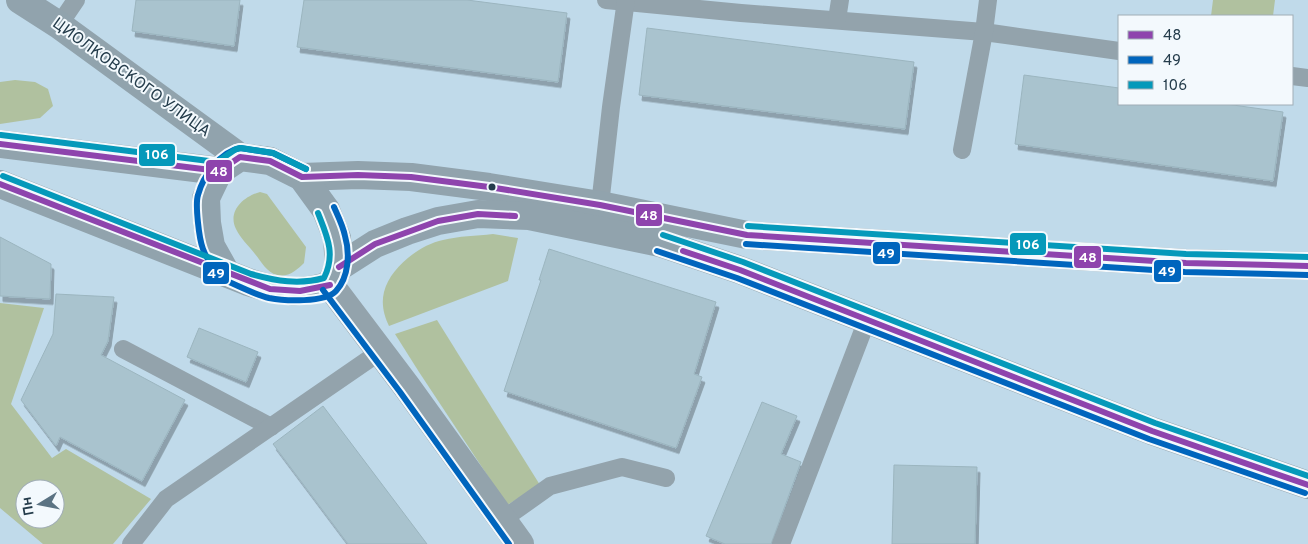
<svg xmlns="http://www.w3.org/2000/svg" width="1308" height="544" font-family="Overpass,sans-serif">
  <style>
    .green { fill: #b0c19f; fill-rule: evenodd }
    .building { fill: #a9c3ce; stroke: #9bb5bf; filter: url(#shadow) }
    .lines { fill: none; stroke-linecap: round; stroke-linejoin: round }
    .service { stroke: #93a3ac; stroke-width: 18 }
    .tertiary { stroke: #93a3ac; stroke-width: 28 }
    .secondary { stroke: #91a3ad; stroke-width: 28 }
    .bus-1-casing { stroke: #f3f9fd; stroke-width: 10 }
    .bus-2-casing { stroke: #f3f9fd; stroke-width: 10 }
    .bus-3-casing { stroke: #f3f9fd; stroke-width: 10 }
    .bus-1 { stroke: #8e44ad; stroke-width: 6 }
    .bus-2 { stroke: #0065bd; stroke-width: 6 }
    .bus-3 { stroke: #0599ba; stroke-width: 6 }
    .bus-dot { fill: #243c4b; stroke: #f3f9fd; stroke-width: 2 }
    .labels { text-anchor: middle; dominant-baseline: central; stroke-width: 4; stroke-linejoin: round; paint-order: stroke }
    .street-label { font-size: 16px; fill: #243c4b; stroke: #f3f9fd }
    .line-badge { stroke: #f3f9fd; stroke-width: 2 }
    .badge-label { font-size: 14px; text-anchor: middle; font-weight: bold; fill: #fff }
  </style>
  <defs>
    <filter id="shadow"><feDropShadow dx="3" dy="5.5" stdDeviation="0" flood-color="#0004"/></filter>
  </defs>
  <rect width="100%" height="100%" fill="#c0daea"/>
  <g class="green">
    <polygon points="1213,0 1275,0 1273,16 1211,16"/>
    <polygon points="15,80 35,82 48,89 53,106 40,118 0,124 0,82"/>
    <path d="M260,192L267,194L306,247L304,263C297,270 288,278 277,275C267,273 261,261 255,254C249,246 240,238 236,229C227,211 244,196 260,192Z"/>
    <path d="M493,234L518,238L508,281L389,326C384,316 381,304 384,292C390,268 419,245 443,240C459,236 476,236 493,234Z"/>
    <path d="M0,303L44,308L11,404L52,458L66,449L151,499L113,544H43L0,508ZM25,489H55V519H25Z"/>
    <polygon points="437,320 540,485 507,505 419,372 395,334"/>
  </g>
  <g class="building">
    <polygon points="136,0 240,0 234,46 132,31"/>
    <polygon points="304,0 467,0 567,13 558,82 297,47"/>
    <polygon points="647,28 914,62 905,129 639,95"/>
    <polygon points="1024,75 1119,88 1119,104 1226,104 1283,112 1273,181 1015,144"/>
    <polygon points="0,237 51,264 50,299 0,296"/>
    <polygon points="549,249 716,302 694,374 702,377 676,448 504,391 541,280 539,280"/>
    <polygon points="56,294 114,297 108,341 101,355 185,400 142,481 60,437 56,446 21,400 53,334"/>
    <polygon points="199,328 258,352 246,382 187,357"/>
    <polygon points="762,402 797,416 781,454 801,462 771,544 725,544 706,536"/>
    <polygon points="323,406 427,544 348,544 273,444"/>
    <polygon points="894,465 977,467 975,544 892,544"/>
  </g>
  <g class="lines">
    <g class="service">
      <polyline points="606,0 741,13 984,32 1119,51"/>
      <polyline points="837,20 840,0"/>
      <polyline points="59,25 76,0"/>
      <polyline points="1292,76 1308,78"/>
      <polyline points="962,150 984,32 988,0"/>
      <polyline points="600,205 611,107 626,0"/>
      <polyline points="123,349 271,427"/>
      <polyline points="502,520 550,486 622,467 666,478"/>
      <polyline points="131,544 166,499 381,351"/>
      <polyline points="781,544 867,320"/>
    </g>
    <polyline class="tertiary" points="330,285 407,387 520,544"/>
    <g class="secondary">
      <polyline points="20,0 59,25 240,157"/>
      <polyline points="0,144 219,171"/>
      <polyline points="302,177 358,175 411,177 489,187 600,205 747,235 1186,263 1308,266"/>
      <path d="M0,184L248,282C278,292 300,295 330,285L339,267L337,238L326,210L302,177L270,161L240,157L219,171L206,198L207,223L211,246L225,271"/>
      <polyline points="339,267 375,244 407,231 438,221 478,214 529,216 660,243 740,270 1152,431 1308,485"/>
    </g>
    <g class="bus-1-casing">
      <g id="bus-1">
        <polyline points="0,144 219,171 240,157 270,161 302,177 358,175 411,177 489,187 600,205 747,235 1186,263 1308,266"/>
        <polyline points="0,184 270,289 300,291 330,285"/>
        <polyline points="683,251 740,270 1152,431 1308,485"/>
        <polyline points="339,267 375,244 438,221 478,214 515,216"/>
      </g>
    </g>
    <g class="bus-2-casing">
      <g id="bus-2">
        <path d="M306,169L273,153L240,148C220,152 203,176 198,195C195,204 199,239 203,249C206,258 213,267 218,276L222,279C237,285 253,294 269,298C284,301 325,303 336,291C349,277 350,253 345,236C343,226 338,216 334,207"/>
        <polyline points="746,244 1185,272 1308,275"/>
        <polyline points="657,251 737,278 1149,439 1305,493"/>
        <polyline points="323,290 400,392 509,544"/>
      </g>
    </g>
    <g class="bus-3-casing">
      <g id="bus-3">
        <polyline points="1,135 217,162 236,149 241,148 273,153 306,169"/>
        <path d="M3,176L251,274C276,281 299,285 324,278C336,254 327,236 318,213"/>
        <polyline points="748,226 1186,254 1308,257"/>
        <polyline points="663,235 743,262 1155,423 1308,476"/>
      </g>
    </g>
    <use href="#bus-1" class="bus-1"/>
    <use href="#bus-2" class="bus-2"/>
    <use href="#bus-3" class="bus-3"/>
  </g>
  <circle class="bus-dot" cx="492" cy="187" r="4.5"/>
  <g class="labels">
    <g class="street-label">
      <text transform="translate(131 78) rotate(36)">ЦИОЛКОВСКОГО УЛИЦА</text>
    </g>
  </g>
  <g class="line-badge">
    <rect x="138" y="143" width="38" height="24" rx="5" fill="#0599ba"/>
    <rect x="205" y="159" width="28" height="24" rx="5" fill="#8e44ad"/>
    <rect x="635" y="203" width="28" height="24" rx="5" fill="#8e44ad"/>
    <rect x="1009" y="232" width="38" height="24" rx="5" fill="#0599ba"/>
    <rect x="872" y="241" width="29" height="24" rx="5" fill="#0065bd"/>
    <rect x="1073" y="245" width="29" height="24" rx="5" fill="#8e44ad"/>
    <rect x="1153" y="259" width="29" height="24" rx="5" fill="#0065bd"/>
    <rect x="202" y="261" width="28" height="24" rx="5" fill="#0065bd"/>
  </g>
  <g class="badge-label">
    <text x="157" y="159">106</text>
    <text x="219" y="176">48</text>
    <text x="649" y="220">48</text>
    <text x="1028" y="249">106</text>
    <text x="886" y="258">49</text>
    <text x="1088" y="262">48</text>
    <text x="1167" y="276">49</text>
    <text x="216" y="278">49</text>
  </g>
  <rect x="1118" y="15" width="175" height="90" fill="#f3f9fd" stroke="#a0adb6"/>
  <rect x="1128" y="31" width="25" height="8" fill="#8e44ad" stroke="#a0adb6"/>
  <text x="1163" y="40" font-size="15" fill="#243c4b">48</text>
  <rect x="1128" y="56" width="25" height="8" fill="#0065bd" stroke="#a0adb6"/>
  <text x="1163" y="65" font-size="15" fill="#243c4b">49</text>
  <rect x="1128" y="81" width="25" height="8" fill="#0599ba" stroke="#a0adb6"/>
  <text x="1163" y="90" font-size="15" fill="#243c4b">106</text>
  <g transform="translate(40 504) rotate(260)"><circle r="24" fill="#f3f9fd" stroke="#a0adb6"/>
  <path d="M0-4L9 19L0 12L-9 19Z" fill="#5b7383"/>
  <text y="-8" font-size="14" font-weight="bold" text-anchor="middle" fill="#243c4b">Пн</text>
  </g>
</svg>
